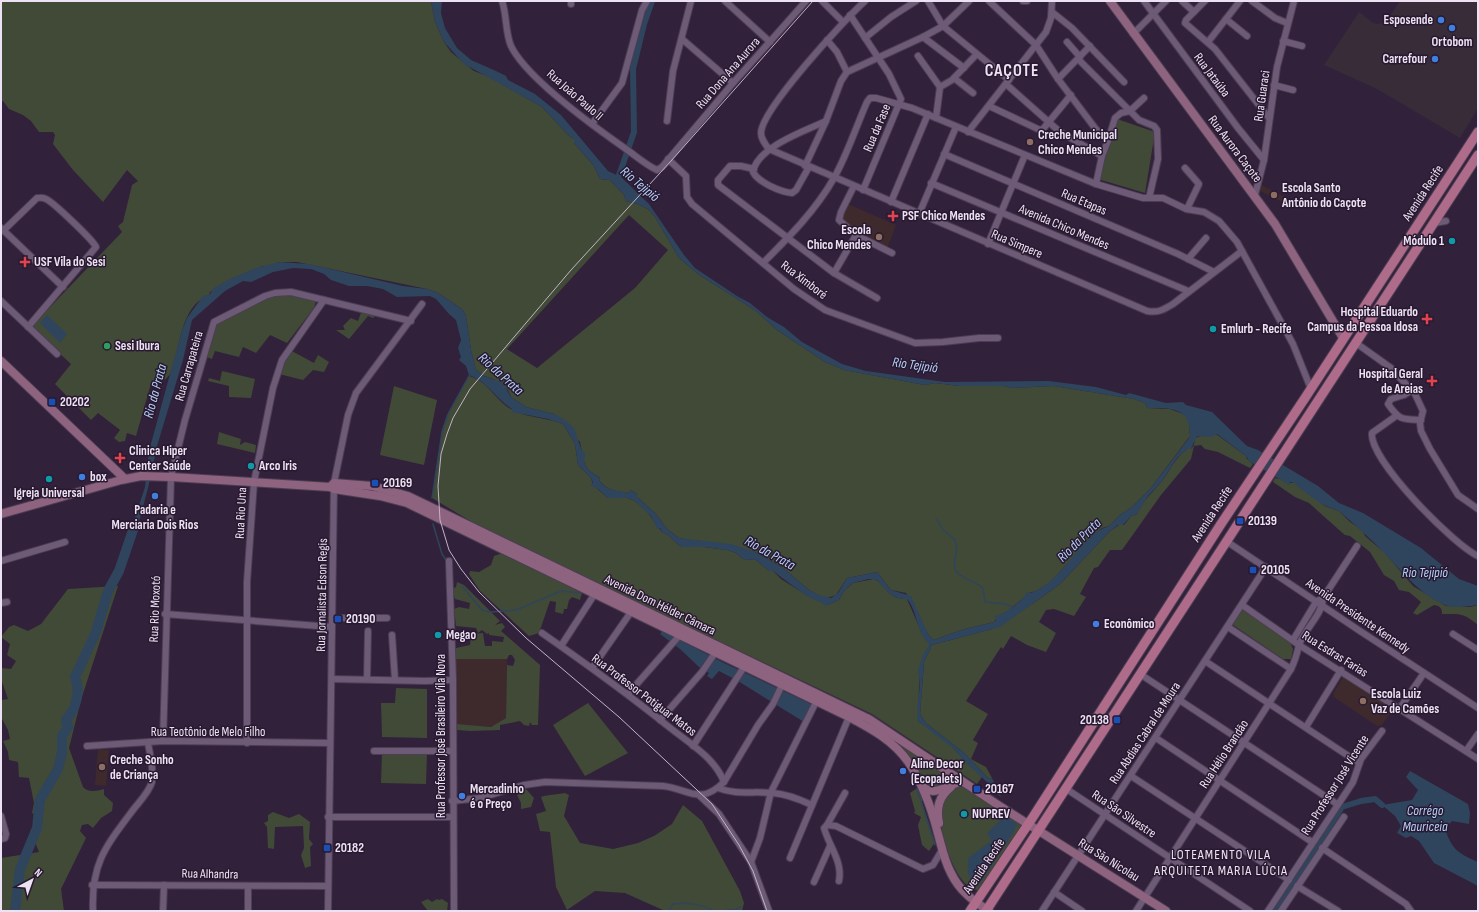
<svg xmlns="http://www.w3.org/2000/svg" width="1479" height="912" font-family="'Sofia Sans Condensed',sans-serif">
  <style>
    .commercial { fill: #382c39 }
    .education { fill: #3e2a2c }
    .green { fill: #404a37; fill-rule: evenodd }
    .water { fill: #2f445d }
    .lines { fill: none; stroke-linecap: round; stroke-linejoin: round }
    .stream { stroke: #2f445d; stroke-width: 1.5 }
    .canal { stroke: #2f445d; stroke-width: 6 }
    .river { stroke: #2f445d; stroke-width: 10 }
    .street-casing { stroke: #4d3e53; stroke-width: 8 }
    .secondary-casing { stroke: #4d3e53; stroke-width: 10 }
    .primary-casing { stroke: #4d3e53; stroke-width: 11 }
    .street { stroke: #6d5a76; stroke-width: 6 }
    .secondary { stroke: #8e6380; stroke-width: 8 }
    .primary { stroke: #af6c8a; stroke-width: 9 }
    .tram { stroke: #c0b4c7; stroke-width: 1 }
    .shop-dot { fill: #3f7fe0; stroke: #281830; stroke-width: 1.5 }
    .education-dot { fill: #8d6e63; stroke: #281830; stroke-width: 1.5 }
    .health-dot { fill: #e0444e; stroke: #281830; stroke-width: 1.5 }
    .culture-dot { fill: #0f9aa8; stroke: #281830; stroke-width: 1.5 }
    .leisure-dot { fill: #2e9e5b; stroke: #281830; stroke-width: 1.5 }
    .transit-dot { fill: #1a4fb4; stroke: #281830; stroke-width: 1.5 }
    .labels { text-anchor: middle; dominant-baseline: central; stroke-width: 3; stroke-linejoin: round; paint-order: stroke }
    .poi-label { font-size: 13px; font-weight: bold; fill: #ede2f3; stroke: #281830; text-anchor: start }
    .street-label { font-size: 13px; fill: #ede2f3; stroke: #281830 }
    .water-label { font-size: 14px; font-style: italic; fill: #b2d1f8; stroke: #281830 }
    .neighbourhood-label { font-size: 14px; letter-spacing: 1px; fill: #ede2f3; stroke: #281830 }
    .district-label { font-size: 17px; font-weight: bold; letter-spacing: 1px; fill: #ede2f3; stroke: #281830 }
  </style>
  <rect width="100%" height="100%" fill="#32213a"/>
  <polygon class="commercial" points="1400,1 1478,1 1478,108 1460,138 1377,89 1324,65 1359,12 1372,22 1377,24 1382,23 1387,20"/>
  <g class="education">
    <polygon points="1261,185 1287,198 1284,203 1258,190"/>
    <polygon points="848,204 896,225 887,249 840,219"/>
    <polygon points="456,659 507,659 506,718 491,727 457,724"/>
    <polygon points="1344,676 1394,708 1382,725 1377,726 1334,697 1333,694"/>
    <polygon points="98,749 109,750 106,786 95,785"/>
  </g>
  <g class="green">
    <path d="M1,1H431L435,22L444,42L451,52L474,71L490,77L542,107L569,136L574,139V143L594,166L600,179L610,180L624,195L626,201L637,204L648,209L655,217L679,258L698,274L756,311L777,330L825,362L844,370L925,385L935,383L959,386H1004L1012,388L1054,386L1134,399L1145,403L1147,408L1170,409L1186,415L1189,421L1190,436L1151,488L1131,508L1121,514L1109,526L1102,528L1090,538L1050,583L1036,591L1029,593L1008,611L998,616L994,622L961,630L934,640L928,634L906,593L891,590L877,572L847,578L836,595L827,598L818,595L809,590L783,568L755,552L679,538L667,529L656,514L637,497V494L631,490L629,493C617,491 607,491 599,480L600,478L588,470L584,462L580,442L554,414L526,407L511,397L508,390L493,379L484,376L476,370L471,350L466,316L462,309L438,293L427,289L297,262H280L268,266H263L241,275L210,292L209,295C179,307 181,348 170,374C168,378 162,381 159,385L152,380L136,436L127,433L125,441L119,442L114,438L120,430L98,413L91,420L55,384L71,364L31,327L122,232L118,226L123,222L132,185L138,181L127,170L103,202L73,170L53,144L55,135L53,132H39L31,121L23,115L9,109L3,101L1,102ZM629,215L668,250L635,288L537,368L507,349Z"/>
    <polygon points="1117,119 1155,132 1145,193 1098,179"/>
    <polygon points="299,294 316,301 314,308 287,343 270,335 256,353 243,347 239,357 215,351 212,359 206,357 218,321 270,296"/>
    <polygon points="362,310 377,314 373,318 368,316 349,339 336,330 345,330 343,326 351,318 358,321"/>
    <polygon points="290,350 314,363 318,355 329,362 324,372 313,370 303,380 279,374"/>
    <polygon points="222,371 255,379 251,398 229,397 229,386 208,381 209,378 220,381"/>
    <path d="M469,376C484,379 494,396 505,405C520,418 545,417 563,424L575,444L578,465L591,478L593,485L608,498H627L635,501L646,510L662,532L668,535L681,547H704L727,550L736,553L743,559L756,560L769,571H773L781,579L808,596L827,605L839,600L844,591L853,583L874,579C889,586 884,598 907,599L921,631L930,644C916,668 920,694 918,721L947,742L982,777L977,784L872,714L611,590L472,522L432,498L442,432L448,414Z"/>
    <polygon points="394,386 437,400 424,465 380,455"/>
    <polygon points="219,432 241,439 240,445 245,442 256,445 255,453 217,444"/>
    <path d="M1216,434L1246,456L1247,459L1253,464L1250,468L1218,452L1205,449L1201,445L1194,446L1191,459L1161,495L1122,550H1110L1098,567L1094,568L1080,594L1086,597L1074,616L1054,609L1046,610L1039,622L1056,633L1046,652L1027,645L1011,636L1003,649L1001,647L966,701L988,714L973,740L978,743L971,759L986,767L992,778L989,779L964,753L926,723L920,714L924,662L932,645L992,629L1035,602L1060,584L1110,531L1119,525H1124L1131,516L1137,514C1143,500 1153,492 1162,481C1170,470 1175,458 1187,449H1191L1194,445L1195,438C1201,434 1209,438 1216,434Z"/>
    <path d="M1275,478L1283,480L1287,483H1295L1325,506L1339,511L1349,521L1363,531L1365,536L1385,553L1413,586L1436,600L1446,606L1470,607L1478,605V625C1463,612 1459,614 1442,614C1442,608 1440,606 1434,605L1417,615L1413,613L1421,602L1409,592L1399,590L1394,581L1384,575L1370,552L1350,536L1345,535L1338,529L1309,503L1295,497L1273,482Z"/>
    <polygon points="503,553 582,593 580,600 572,597 569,600 567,609 564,609 563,614 555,612 556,602 550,601 539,633 529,636 480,591 469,574 470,571 479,572 491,565 494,556"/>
    <polygon points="457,582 464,585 500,621 495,625 502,623 505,627 501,631 540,665 538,725 532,725 530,722 529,726 524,725 520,721 500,725 500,730 470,731 457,730 457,724 491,727 506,718 507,665 513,666 515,660 512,655 509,655 507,659 456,659 456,648 470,645 471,634 483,633 485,646 492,646 492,641 503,642 504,637 489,635 489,633 487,634 482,630 478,633 476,628 456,626 454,609 459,607 469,609 470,603 455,599 452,589 456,587"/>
    <path d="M118,586L81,700L69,748L83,787C89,793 96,791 104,789V795L113,803L112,811L101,818L93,828L88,824L82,825L80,831L86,838L61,889L64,911H1V858L39,852L35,842L40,833L41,817L32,813L34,803L29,778L19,777L18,762L9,760L8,752L3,741L10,739L8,730L1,717V700L8,699L1,679V668L11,669L16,661L7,655L10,644L1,637L9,627L14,625L28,631L41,624L68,589Z"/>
    <polygon points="1241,609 1289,640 1293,649 1291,659 1283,659 1233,625 1232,622"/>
    <polygon points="396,688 427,689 427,738 382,737 381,703 395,703"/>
    <polygon points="588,703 628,753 585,776 553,725"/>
    <polygon points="890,734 958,780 940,787 927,788 912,759"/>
    <polygon points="382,751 427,752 426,784 381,783"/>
    <path d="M959,786L965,787L1022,823L1021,827L979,890C955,891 937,825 940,807C941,802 944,797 946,792Z"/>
    <polygon points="919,787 923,796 922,802 935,842 929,851 922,845 918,825 921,817 914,813 915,811 910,793"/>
    <polygon points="522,788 527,790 534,798 531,807 521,809 521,803 517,795 519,794 517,790"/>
    <path d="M565,793L569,795L564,816L580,843L613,849L638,843L654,836L672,824L683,805L702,821L740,891L744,903L742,911H665L625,893L595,891L567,910L556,887L550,832L540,831L536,814L546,811L541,797C549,794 556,795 565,793Z"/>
    <polygon points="273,812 289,818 299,814 310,822 309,839 313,844 310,847 311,866 305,868 301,855 304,848 303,826 275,827 274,849 268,848 267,827 264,823 268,821 268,815"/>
    <polygon points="428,899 432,902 437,899 439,900 442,899 448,903 447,911 428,911 421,902"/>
  </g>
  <g class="water">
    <path d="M431,1H442L441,13L445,28L457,48L471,60L496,71L506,76L508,80L535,94L561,115L608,171L621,177L649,204L684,255L695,268L737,296L750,303L767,317L784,327L802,342L842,364L866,371L945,382L1049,381L1096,387L1126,395L1129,393L1166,403L1183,402L1186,405L1212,412L1247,446L1258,450L1318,486L1339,503L1363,513L1421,548L1459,579L1478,586V605C1470,606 1454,609 1445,605C1419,594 1403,572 1384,553C1370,538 1355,525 1340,512C1336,509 1330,508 1326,506C1321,504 1296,486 1294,483L1290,482L1289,485L1249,461L1246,456L1217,434L1211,437L1197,436L1191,449H1187L1177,458L1162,481L1148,496L1137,514L1131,516L1123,525H1118L1110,531L1060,584L1000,627L932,645L924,662L920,714L926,723L964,753L989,779L992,778L1001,797L991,790L988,783L965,762L954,749L918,721C915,704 923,687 918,671L923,655L930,644C916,634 918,611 907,599C891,599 887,591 877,580L869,579L853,583L844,591L839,600L827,605V607C822,601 813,600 807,596C795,588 784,579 773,571H769L756,560L743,559L736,553L727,550L704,547H681L668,535L662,532L660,528L657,529L651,516L635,501L627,498H608L598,489L590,485L593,483L591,478L578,465L575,444L563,424L548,419L512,412V409C496,399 487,381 469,375L466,366L459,360L461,357L458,348L461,340L456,320L449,314L436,299L430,296L397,297L383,289L367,286H349L331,280L324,274L311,269L293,268L273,272L251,282L243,281L225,291L192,320L183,360L157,446L148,488L133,544L127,542L145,487L149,451L182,330L187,318L203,296L209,295L214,288L228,280L256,268L280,262L309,264L403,286L427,289L438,293L462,309L466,316L471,350L476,370L484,376L503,383L511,397L526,407L554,414L565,420L574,428L582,451L585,453L584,462L588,470L600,478L599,480C607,492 618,490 629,493L631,490L637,494V497L656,514L667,529L679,538L731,544L755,552L783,568L809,590L819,595L831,598L838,593L847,578L877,572L891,590L911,596L928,634L934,640L961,630L994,622L996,620L995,616C1004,615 1024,600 1027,592L1031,593C1067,579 1077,536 1109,526L1121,514L1131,508L1151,488L1189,438C1191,433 1189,430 1189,426C1186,406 1163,408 1147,408L1145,403L1134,399L1054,386L1012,388L1004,386H959L935,383L925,385L844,370L825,362L777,330L756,311L698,274L679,258L655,217L648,209L637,204L626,201L624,195L610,180L600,179L594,166L574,143V139L569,136L542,107L464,64L444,42L435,22Z"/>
    <polygon points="47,315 67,334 60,343 40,323"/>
    <polygon points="662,631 724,663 811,704 804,722 738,681 719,671 712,679 707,676 709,673 699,667 680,649 660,634"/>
    <path d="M1410,771L1468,804L1470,813L1469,824L1452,821L1445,828C1451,849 1459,854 1478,862V886L1434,863L1419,841L1411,836L1406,838L1397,833L1401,826L1395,816L1382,805L1412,800L1418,790L1406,777Z"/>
    <path d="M1005,816L1017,824L1013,833L978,886C966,879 968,870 968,858L990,842L991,839L987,833Z"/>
  </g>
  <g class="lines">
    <g class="stream">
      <polyline points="432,498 442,432 448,414 470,374"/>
      <path d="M936,519C939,522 941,527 943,530C947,534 954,537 956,543C959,552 951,563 956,571C960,578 976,582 983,588L985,602L1005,604L1012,607"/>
      <polyline points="433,524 442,554 446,560"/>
      <polyline points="462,586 482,610 491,612 516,610 561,591 580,593"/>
      <polyline points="917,789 935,845"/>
      <path d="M669,911L673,904C689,902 700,904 714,911"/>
      <polyline points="724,911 731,909 732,911 741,907"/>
    </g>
    <g class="canal">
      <polyline points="617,181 634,132 633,69 644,24 652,1"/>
      <polyline points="1276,911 1342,807 1361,801 1375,799 1382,805"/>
    </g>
    <path class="river" d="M15,911L20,869L37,828L40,800L58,769L62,753V736L68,727L66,720C76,709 81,691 75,677L96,632L108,591L119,571L133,530"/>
    <g class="street-casing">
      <g id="street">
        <path d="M502,1C507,15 505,32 511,46C527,79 596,128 626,149C636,156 646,165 657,170L662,167L733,83L806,1"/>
        <polyline points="571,1 571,4"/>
        <polyline points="725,1 770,42"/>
        <polyline points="822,1 843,22"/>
        <path d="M865,1C845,19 761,110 761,133C761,139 765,144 769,149L1147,311C1158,313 1163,310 1173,304L1242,251"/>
        <polyline points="928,1 943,26 1009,80"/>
        <polyline points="989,1 1036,45 1058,79 1095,128 1108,141 1102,156 1060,132 1006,84"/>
        <polyline points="1023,1 1027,1"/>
        <polyline points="1144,1 1238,128 1264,160"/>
        <polyline points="1182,1 1194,12"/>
        <polyline points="1205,1 1186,20 1185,23 1215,49 1269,118"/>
        <polyline points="1252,1 1275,18 1287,23"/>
        <polyline points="1052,12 1072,28 1124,82"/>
        <polyline points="850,15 889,74 901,99 863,190"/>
        <polyline points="1226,19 1247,36"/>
        <polyline points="1133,34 1166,1"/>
        <polyline points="923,37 964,68"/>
        <polyline points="865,38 891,17 916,1"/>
        <polyline points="682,39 733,83"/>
        <polyline points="827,40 837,52 847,72"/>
        <polyline points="1283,41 1302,46"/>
        <polyline points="1067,42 1080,57"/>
        <polyline points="1208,42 1240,1"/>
        <polyline points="918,56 940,87"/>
        <polyline points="1078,59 1139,120 1154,126 1157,130 1158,159 1149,198"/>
        <polyline points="954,78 973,93"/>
        <polyline points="1058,79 1090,46"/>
        <polyline points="1274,85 1293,90"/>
        <polyline points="989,106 1040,130 1043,129 1071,95"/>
        <polyline points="936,118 940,87 952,80 976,55"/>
        <polyline points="667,121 673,71 691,1"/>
        <polyline points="592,124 622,83 642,10 647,1"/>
        <polyline points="968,132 1046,32 1051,18 1052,1"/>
        <polyline points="1108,141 1115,118 1121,113 1130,111 1144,98"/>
        <polyline points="944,154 1178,254 1214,272"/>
        <polyline points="668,159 686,176 687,197 692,204 794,289 825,310 915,343 943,342 979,338 998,338"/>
        <polyline points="805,166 826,121 841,81 847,72 923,37 943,26 969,1"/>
        <path d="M809,167L796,190L792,193C781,192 759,183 753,172C757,147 805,131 826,121"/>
        <polyline points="1185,168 1199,184 1187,209"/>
        <polyline points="754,169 741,166 730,166 718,180 718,185 834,273 877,298"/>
        <polyline points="931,183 1188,291"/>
        <polyline points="1096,184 1102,156"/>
        <polyline points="854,186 841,212 839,220 856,235 892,253"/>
        <polyline points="1255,195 1264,160 1277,67 1294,1"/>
        <polyline points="891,202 928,114"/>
        <polyline points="919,214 956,127"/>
        <polyline points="1434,223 1446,221"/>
        <polyline points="1,228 63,287"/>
        <path d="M4,230L37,198C40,198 43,197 46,199C53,202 93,240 96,247L28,327"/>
        <polyline points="988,244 1025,155"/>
        <polyline points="1188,259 1206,238"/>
        <path d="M763,263C789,237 816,210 834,178C847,155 856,127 867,102L870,98H876L912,108L1096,184L1143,198H1163L1186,209L1204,212L1219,221L1237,242L1293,344L1311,389"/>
        <polyline points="834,273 856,235"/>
        <polyline points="1,301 57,354"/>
        <polyline points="1356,343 1391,368 1415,394 1423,411 1420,423 1421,431 1430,449 1458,495 1478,509"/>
        <path d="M1412,390L1404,395L1391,399L1388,404C1400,421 1402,419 1421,420"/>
        <path d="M1396,416L1372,433C1369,460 1454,545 1478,556"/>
        <polyline points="1226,541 1360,631 1478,708"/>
        <polyline points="1,561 65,542"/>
        <polyline points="449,561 453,680 454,911"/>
        <polyline points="1,603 7,602"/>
        <polyline points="1242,605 1299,645 1478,759"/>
        <polyline points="165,614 332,627"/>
        <polyline points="332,618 387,618"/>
        <polyline points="1228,627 1291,669"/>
        <path d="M542,633C585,663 628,694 669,727C689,743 715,758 724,782"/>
        <polyline points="1453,634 1478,650"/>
        <polyline points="392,635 395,680"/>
        <polyline points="1293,640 1316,602 1319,600"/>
        <polyline points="561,646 594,595"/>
        <polyline points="1205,661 1359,763"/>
        <polyline points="592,668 631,612"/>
        <polyline points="1140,674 1337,804"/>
        <polyline points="332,679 425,681 453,680"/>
        <polyline points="367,679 368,631"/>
        <polyline points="628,694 679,636"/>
        <polyline points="1400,708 1424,673"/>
        <polyline points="660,720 702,672 715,653"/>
        <polyline points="1306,727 1341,670"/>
        <polyline points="1156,738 1312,842"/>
        <polyline points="163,741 171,477 185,420 214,322 265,296 275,293 291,292 411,321"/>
        <polyline points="247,743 247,582 254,482 273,388 282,360 324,300"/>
        <polyline points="87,746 163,741 330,743"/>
        <polyline points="693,746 744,667"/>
        <polyline points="374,751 452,751"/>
        <polyline points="1466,751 1478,734"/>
        <polyline points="1131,776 1289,880"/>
        <path d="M718,788C736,795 754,791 773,793C787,794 799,799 812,805"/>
        <polyline points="1065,788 1250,911"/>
        <polyline points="700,796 719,814 751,862 769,911"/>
        <path d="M452,801L480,798L524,785L545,782L663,786C689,789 700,806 724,782L758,725L773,704L782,685"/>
        <polyline points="1,816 6,834 5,838 1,839"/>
        <polyline points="328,817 452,817"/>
        <polyline points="827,825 845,793"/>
        <polyline points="1322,848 1406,904 1411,911"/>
        <polyline points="790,858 849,717"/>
        <polyline points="751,862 760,838 771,792 816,702"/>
        <path d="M839,881C843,862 829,846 824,828L827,825L836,826L923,869L933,865L942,850"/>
        <polyline points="814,882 830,846"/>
        <polyline points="92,885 328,886"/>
        <polyline points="1297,886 1338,911"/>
        <polyline points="1054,892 1082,911"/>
        <path d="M93,911C91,863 106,846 133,810C140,801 149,792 152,782C154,769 150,755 148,743"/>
        <polyline points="163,911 164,885"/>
        <polyline points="248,911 248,886"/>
        <polyline points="328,911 334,483 348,415 356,393 422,304"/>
        <polyline points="1042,911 1266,567"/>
        <path d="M1136,911L1291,669C1295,661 1297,654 1299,645C1305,628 1322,616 1323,598L1357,546"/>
        <polyline points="1268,911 1353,782 1361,759 1382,731"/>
        <polyline points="1281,911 1344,817"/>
      </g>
    </g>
    <g class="secondary-casing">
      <g id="secondary">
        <polyline points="1110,1 1275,224 1343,338"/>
        <polyline points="1,361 125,479"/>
        <polyline points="330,487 334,483 372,486 408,496 869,719 1001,807 1166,911"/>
        <path d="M1,514L121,480L141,476L171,477L330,487L334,489L380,496L407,503L849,717C872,729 894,741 909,763C922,783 931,807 937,830C941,844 944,860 951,873C959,890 973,901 989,911"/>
        <path d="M922,785C933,800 949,782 963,782"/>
        <path d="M939,823C936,809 939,796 951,787"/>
      </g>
    </g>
    <g class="primary-casing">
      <g id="primary">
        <polyline points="970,911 1033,817 1221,524 1305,398 1478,132"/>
        <polyline points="986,911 1478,155"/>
      </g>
    </g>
    <use href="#street" class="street"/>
    <use href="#secondary" class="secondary"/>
    <use href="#primary" class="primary"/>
    <polyline class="tram" points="767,911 753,871 739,845 712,804 619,717 526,638 479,592 461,569 449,550 440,520 438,486 441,454 447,434 453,418 470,389 571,270 671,161 813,1"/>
  </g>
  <g class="shop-dot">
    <circle cx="1441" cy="20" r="4"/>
    <circle cx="1452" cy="28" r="4"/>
    <circle cx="1435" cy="59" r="4"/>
    <circle cx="82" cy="477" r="4"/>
    <circle cx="155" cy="496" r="4"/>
    <circle cx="1096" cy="624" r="4"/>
    <circle cx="903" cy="771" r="4"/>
    <circle cx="462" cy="796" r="4"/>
  </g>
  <g class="education-dot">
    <circle cx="1030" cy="142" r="4"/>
    <circle cx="1274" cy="195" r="4"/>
    <circle cx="879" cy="237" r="4"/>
    <circle cx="1363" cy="701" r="4"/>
    <circle cx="102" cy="767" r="4"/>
  </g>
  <g class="health-dot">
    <path d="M891 210h4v4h4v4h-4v4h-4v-4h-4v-4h4z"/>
    <path d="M23 256h4v4h4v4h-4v4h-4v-4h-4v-4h4z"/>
    <path d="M1425 313h4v4h4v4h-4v4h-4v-4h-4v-4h4z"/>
    <path d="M1430 375h4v4h4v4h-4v4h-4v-4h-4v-4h4z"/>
    <path d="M118 452h4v4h4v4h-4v4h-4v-4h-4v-4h4z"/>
  </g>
  <g class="culture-dot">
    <circle cx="1452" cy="241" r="4"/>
    <circle cx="1213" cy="329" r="4"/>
    <circle cx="251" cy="466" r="4"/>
    <circle cx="49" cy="479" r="4"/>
    <circle cx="438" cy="635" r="4"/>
    <circle cx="964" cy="814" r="4"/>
  </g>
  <circle class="leisure-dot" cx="107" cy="346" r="4"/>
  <g class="transit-dot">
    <rect x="48" y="398" width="8" height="8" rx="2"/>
    <rect x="371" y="479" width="8" height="8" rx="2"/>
    <rect x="1236" y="517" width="8" height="8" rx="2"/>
    <rect x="1249" y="566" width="8" height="8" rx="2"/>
    <rect x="334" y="615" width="8" height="8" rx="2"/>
    <rect x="1113" y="716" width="8" height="8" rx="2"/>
    <rect x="973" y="785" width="8" height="8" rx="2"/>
    <rect x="323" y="844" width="8" height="8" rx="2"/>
  </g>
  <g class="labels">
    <g class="poi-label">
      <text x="1433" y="20" text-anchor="end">Esposende</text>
      <text x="1452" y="42" text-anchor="middle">Ortobom</text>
      <text x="1427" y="59" text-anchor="end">Carrefour</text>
      <text x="1038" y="135">Creche Municipal<tspan x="1038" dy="15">Chico Mendes</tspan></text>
      <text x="1282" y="188">Escola Santo<tspan x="1282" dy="15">Antônio do Caçote</tspan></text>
      <text x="902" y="216">PSF Chico Mendes</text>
      <text x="871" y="230" text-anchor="end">Escola<tspan x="871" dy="15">Chico Mendes</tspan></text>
      <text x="1444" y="241" text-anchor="end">Módulo 1</text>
      <text x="34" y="262">USF Vila do Sesi</text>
      <text x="1418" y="312" text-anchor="end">Hospital Eduardo<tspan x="1418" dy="15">Campus da Pessoa Idosa</tspan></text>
      <text x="1221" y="329">Emlurb - Recife</text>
      <text x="115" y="346">Sesi Ibura</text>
      <text x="1423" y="374" text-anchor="end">Hospital Geral<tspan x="1423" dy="15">de Areias</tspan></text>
      <text x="60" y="402">20202</text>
      <text x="129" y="451">Clinica Hiper<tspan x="129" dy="15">Center Saúde</tspan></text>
      <text x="259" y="466">Arco Iris</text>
      <text x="90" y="477">box</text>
      <text x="383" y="483">20169</text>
      <text x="49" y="493" text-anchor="middle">Igreja Universal</text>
      <text x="155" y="510" text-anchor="middle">Padaria e<tspan x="155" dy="15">Merciaria Dois Rios</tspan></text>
      <text x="1248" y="521">20139</text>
      <text x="1261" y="570">20105</text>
      <text x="346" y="619">20190</text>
      <text x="1104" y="624">Econômico</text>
      <text x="446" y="635">Megao</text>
      <text x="1371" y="694">Escola Luiz<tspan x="1371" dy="15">Vaz de Camões</tspan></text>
      <text x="1109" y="720" text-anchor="end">20138</text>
      <text x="110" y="760">Creche Sonho<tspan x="110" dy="15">de Criança</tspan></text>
      <text x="911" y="764">Aline Decor<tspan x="911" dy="15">(Ecopalets)</tspan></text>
      <text x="470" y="789">Mercadinho<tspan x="470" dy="15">é o Preço</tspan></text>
      <text x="985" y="789">20167</text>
      <text x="972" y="814">NUPREV</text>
      <text x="335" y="848">20182</text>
    </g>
    <g class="street-label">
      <text transform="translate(728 73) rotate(-49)">Rua Dona Ana Aurora</text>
      <text transform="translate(1212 75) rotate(53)">Rua Jataúba</text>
      <text transform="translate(575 95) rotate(41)">Rua João Paulo II</text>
      <text transform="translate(1262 96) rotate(-82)">Rua Guaraci</text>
      <text transform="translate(877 128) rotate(-67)">Rua da Fase</text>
      <text transform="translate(1235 149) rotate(53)">Rua Aurora Caçote</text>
      <text transform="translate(1423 193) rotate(-57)">Avenida Recife</text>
      <text transform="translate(1084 202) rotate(23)">Rua Etapas</text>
      <text transform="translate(1064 227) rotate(23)">Avenida Chico Mendes</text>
      <text transform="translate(1017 244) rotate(23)">Rua Simpere</text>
      <text transform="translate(804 280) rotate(37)">Rua Ximboré</text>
      <text transform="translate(189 366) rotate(-74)">Rua Carrapateira</text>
      <text transform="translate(241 513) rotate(-87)">Rua Rio Una</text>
      <text transform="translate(1212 514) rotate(-57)">Avenida Recife</text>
      <text transform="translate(322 595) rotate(-89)">Rua Jornalista Edson Regis</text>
      <text transform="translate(660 605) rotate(26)">Avenida Dom Hélder Câmara</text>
      <text transform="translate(155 609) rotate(-88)">Rua Rio Moxotó</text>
      <text transform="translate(1358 616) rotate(34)">Avenida Presidente Kennedy</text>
      <text transform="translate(1335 654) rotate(32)">Rua Esdras Farias</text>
      <text transform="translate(644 695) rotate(37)">Rua Professor Potiguar Matos</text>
      <text x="208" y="732">Rua Teotônio de Melo Filho</text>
      <text transform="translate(1145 733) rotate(-57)">Rua Abdias Cabral de Moura</text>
      <text transform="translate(441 736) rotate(-90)">Rua Professor José Brasileiro Vila Nova</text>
      <text transform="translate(1224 754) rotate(-57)">Rua Hélio Brandão</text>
      <text transform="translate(1335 785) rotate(-58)">Rua Professor José Vicente</text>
      <text transform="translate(1124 814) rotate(34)">Rua São Silvestre</text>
      <text transform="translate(1109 860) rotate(32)">Rua São Nicolau</text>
      <text transform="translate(984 866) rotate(-56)">Avenida Recife</text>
      <text transform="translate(210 874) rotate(1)">Rua Alhandra</text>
    </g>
    <g class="water-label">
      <text transform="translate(640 184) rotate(40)">Rio Tejipió</text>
      <text transform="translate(915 365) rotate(8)">Rio Tejipió</text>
      <text transform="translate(501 374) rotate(42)">Rio da Prata</text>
      <text transform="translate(155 391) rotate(-75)">Rio da Prata</text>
      <text transform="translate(1079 540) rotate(-45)">Rio da Prata</text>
      <text transform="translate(770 553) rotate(29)">Rio da Prata</text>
      <text x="1425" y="572">Rio Tejipió</text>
      <text x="1425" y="810">Corrégo<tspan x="1425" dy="16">Mauriceia</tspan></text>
    </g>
    <g class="neighbourhood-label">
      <text x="1221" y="854">LOTEAMENTO VILA<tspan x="1221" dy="16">ARQUITETA MARIA LÚCIA</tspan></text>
    </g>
    <g class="district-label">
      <text x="1012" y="71">CAÇOTE</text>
    </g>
  </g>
  <rect width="1479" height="912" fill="none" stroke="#ede2f3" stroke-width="4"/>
  <g transform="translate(32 880) rotate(41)" stroke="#281830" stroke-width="3" paint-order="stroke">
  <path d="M0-3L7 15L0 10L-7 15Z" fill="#ede2f3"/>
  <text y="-6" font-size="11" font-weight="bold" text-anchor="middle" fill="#ede2f3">N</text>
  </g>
</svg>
